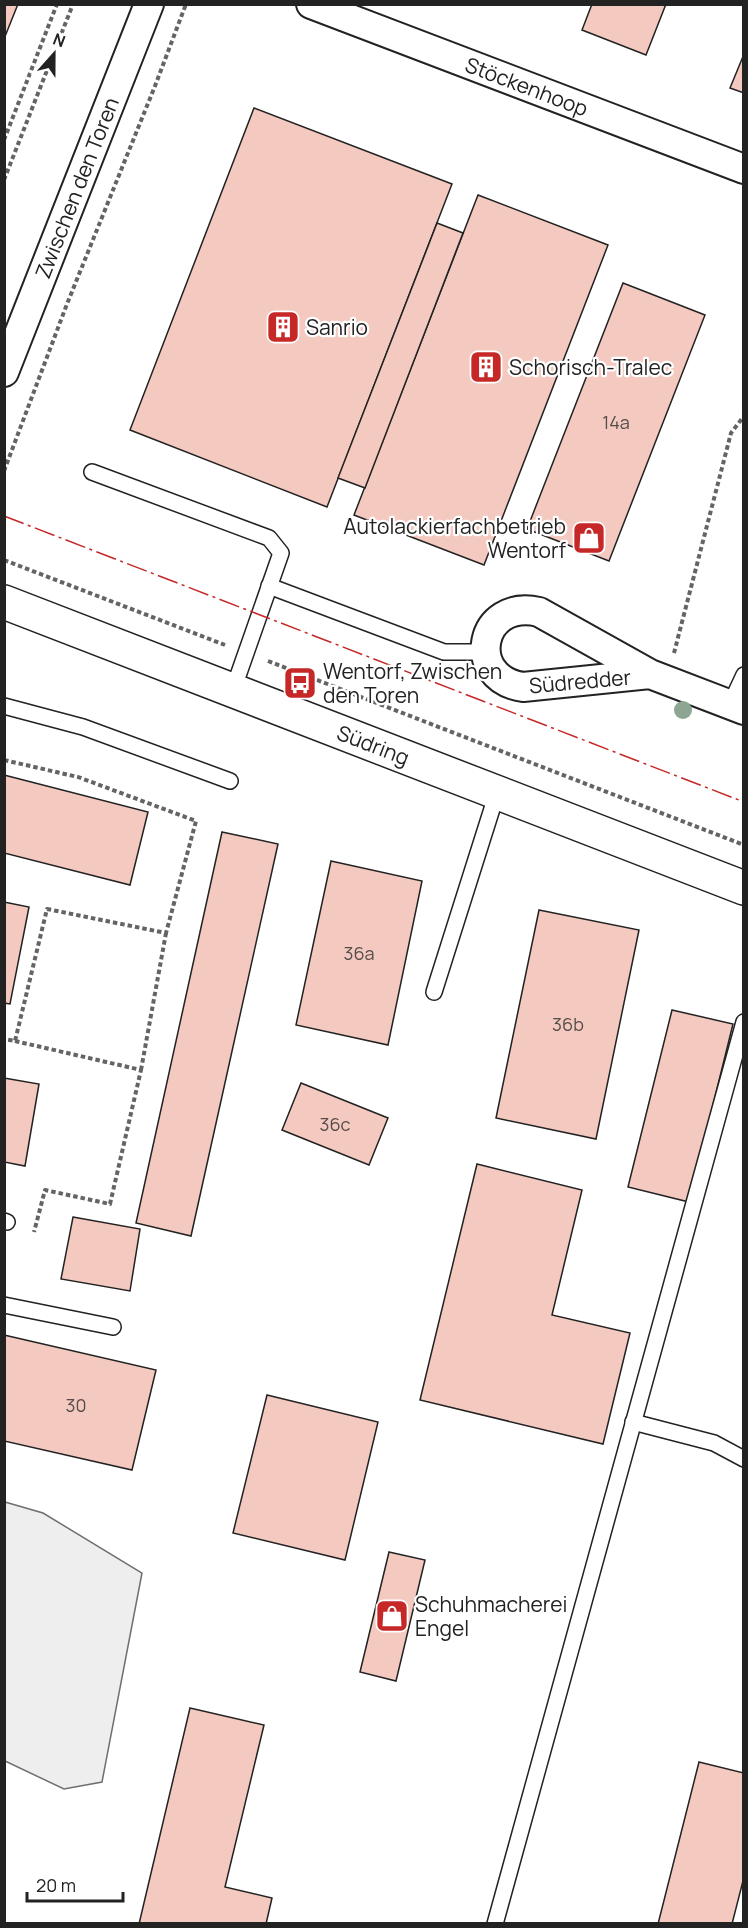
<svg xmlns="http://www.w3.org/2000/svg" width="748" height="1928" font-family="Manrope,sans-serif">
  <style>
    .green { fill: #eee; stroke: #6f6f6f; stroke-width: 1.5 }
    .building { fill: #f3c9c0; stroke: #222; stroke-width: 1.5 }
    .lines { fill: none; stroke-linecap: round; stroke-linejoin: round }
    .lane-casing { stroke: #222; stroke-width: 18 }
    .street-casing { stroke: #222; stroke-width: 32 }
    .primary-casing { stroke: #222; stroke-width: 36 }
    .path { stroke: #646464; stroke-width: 4; stroke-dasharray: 4.5 3; stroke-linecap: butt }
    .lane { stroke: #fff; stroke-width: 15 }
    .street { stroke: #fff; stroke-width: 28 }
    .primary { stroke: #fff; stroke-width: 33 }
    .power { stroke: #c62828; stroke-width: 1.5; stroke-dasharray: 21 4.5 3 4.5; stroke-linecap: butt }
    .tree { fill: #8da692 }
    .labels { text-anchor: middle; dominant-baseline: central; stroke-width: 4.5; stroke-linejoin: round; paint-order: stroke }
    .number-label { font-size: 18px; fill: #564c4a }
    .street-label { font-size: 21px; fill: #222; stroke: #fff }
    .poi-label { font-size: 21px; fill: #222; stroke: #fff; text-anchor: start }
  </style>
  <rect width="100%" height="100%" fill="#fff"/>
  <polygon class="green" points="5,1502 43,1513 142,1573 102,1782 64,1789 5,1761"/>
  <g class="building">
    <polygon points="4,4 18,4 4,39"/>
    <polygon points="592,4 666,4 646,55 582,30"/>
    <polygon points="744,54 744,93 730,88"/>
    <polygon points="254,108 452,184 327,507 130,430"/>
    <polygon points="478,195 608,245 484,565 354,515"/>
    <polygon points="437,223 463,233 365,488 338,478"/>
    <polygon points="623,283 705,315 609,561 527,529"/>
    <polygon points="4,775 148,812 130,885 4,853"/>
    <polygon points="222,832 278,844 191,1236 136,1223"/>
    <polygon points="331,861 422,881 388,1045 296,1025"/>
    <polygon points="4,902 29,907 10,1004 4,1003"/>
    <polygon points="539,910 639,930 596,1139 496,1118"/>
    <polygon points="672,1010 733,1024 689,1202 628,1187"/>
    <polygon points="4,1078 39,1084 25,1166 4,1162"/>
    <polygon points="301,1083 388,1118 369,1165 282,1130"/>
    <polygon points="477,1164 582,1190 552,1315 630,1333 603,1444 420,1400"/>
    <polygon points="73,1217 140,1229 130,1291 61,1279"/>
    <polygon points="4,1335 156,1370 132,1470 4,1441"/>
    <polygon points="267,1395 378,1422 345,1560 233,1533"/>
    <polygon points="389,1552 425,1560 396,1681 360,1672"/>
    <polygon points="190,1708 264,1725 225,1887 272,1898 266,1924 139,1924"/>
    <polygon points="699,1762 744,1773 744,1877 732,1924 658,1924"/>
  </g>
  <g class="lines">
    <g class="lane-casing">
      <g id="lane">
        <polyline points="92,472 269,538 281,553 233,690"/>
        <polyline points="269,586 444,652 485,652"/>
        <polyline points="730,705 744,675"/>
        <polyline points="4,706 83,727 230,781"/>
        <polyline points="434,992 497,793"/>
        <polyline points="4,1221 7,1222"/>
        <polyline points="4,1305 113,1327"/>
        <polyline points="633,1422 714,1443 744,1459"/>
        <polyline points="495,1924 744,1022"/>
      </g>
    </g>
    <g class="street-casing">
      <g id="street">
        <path id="s1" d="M311,4L744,169"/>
        <path id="s2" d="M4,372L149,4"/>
        <path d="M650,674L523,687C464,678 479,598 539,612L650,674L744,710"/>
      </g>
    </g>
    <g class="primary-casing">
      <g id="primary">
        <path id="s3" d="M4,602L744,888"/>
      </g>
    </g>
    <g class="path">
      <polyline points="4,140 57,4"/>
      <polyline points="4,180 73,4"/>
      <polyline points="4,471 67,304 155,86 186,4"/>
      <polyline points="4,560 225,645"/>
      <polyline points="674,653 731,433 744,416"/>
      <polyline points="268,661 744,845"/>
      <polyline points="4,760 78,777 196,821 166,933 47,909 15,1041 4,1039"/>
      <polyline points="15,1041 141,1070 110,1204 45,1190 34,1232"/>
      <polyline points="141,1070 166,933"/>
    </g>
    <use href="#lane" class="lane"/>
    <use href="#street" class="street"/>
    <use href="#primary" class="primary"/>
    <polyline class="power" points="4,516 744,802"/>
  </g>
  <circle class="tree" cx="683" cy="710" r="9"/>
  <defs>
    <g id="building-square" transform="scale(1.725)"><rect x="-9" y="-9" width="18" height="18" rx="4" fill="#c62828" stroke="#fff"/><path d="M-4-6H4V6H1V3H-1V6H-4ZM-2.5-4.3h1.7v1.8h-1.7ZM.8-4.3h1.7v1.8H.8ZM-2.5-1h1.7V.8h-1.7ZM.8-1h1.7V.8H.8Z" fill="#fff"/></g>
    <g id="shop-square" transform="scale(1.725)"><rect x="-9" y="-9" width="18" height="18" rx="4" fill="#c62828" stroke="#fff"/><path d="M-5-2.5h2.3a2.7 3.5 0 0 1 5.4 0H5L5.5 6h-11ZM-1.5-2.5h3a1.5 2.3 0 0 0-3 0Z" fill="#fff"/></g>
    <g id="bus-square" transform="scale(1.725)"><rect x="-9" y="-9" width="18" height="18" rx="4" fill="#c62828" stroke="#fff"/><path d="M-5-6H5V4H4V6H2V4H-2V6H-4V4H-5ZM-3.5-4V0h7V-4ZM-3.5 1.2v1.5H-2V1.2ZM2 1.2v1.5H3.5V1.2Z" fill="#fff"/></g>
  </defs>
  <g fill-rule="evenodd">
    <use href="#building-square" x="283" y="327"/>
    <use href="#building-square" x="486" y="367"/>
    <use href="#shop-square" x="589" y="538"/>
    <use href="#bus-square" x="300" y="683"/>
    <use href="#shop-square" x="392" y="1616"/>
  </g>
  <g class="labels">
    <g class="number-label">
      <text x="616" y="422">14a</text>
      <text x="359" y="953">36a</text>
      <text x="568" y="1024">36b</text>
      <text x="335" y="1124">36c</text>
      <text x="76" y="1405">30</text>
    </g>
    <g class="street-label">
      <text stroke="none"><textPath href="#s1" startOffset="231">Stöckenhoop</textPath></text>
      <text stroke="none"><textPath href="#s2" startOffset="198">Zwischen den Toren</textPath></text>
      <text transform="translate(580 681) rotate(-5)">Südredder</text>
      <text stroke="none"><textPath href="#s3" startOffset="396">Südring</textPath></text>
    </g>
    <g class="poi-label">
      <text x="306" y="327">Sanrio</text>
      <text x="509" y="367">Schorisch-Tralec</text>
      <text x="566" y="526" text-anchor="end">Autolackierfachbetrieb<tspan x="566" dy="24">Wentorf</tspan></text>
      <text x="323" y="671">Wentorf, Zwischen<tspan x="323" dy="24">den Toren</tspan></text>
      <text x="415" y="1604">Schuhmacherei<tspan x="415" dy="24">Engel</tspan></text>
    </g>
  </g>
  <rect width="748" height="1928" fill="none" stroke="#222222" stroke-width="12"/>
  <g transform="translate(54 54) rotate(21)" stroke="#ffffff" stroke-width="4.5" paint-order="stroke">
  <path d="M0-4.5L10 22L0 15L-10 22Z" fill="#222222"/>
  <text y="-9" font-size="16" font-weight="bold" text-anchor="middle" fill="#222222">N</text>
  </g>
  <path d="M27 1892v9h96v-9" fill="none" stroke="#222222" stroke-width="3"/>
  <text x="36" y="1892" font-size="18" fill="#222222" stroke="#ffffff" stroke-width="4.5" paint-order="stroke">20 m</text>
</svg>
